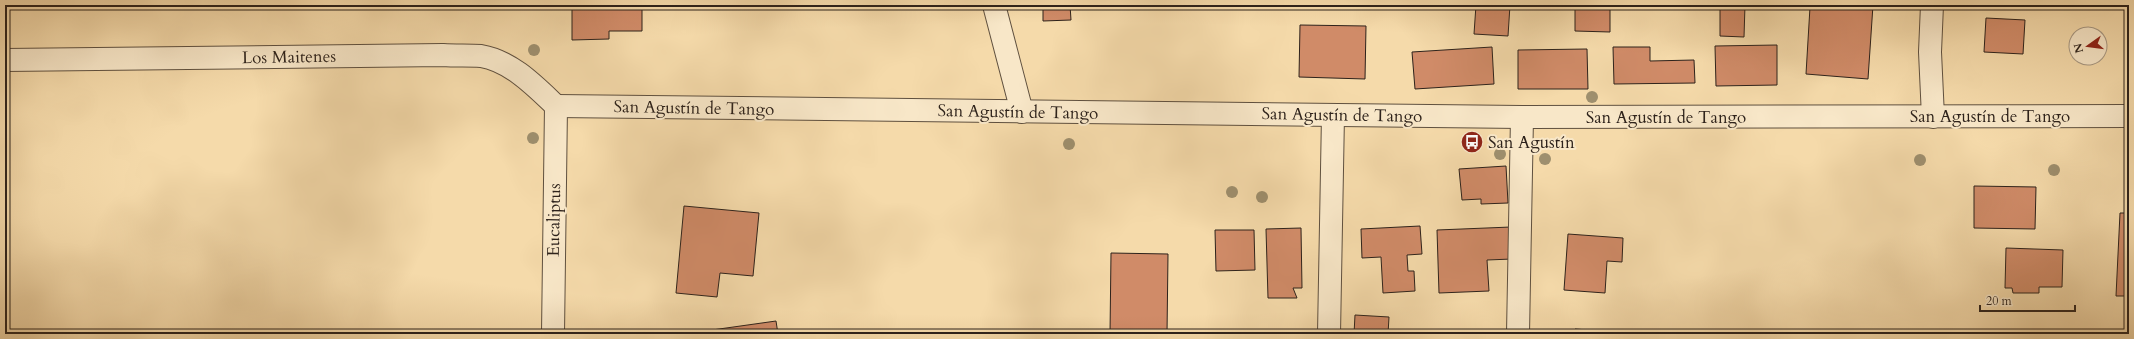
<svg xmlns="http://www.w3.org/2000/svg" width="2134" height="339" font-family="Cardo,serif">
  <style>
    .building { fill: #d08b68; stroke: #2d221b }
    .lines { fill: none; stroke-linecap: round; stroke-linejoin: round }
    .minor-casing { stroke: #5f503f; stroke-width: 24 }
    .minor { stroke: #f8e7c8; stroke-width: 22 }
    .tree { fill: #9e8f6e }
    .labels { text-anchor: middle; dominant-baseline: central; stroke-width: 4; stroke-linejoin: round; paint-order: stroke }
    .street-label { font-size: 17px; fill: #2d221b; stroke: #f8e7c8 }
    .poi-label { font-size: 17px; fill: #2d221b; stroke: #f8e7c8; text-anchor: start }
  </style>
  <rect width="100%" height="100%" fill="#f5daaa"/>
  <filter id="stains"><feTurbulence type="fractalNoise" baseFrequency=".005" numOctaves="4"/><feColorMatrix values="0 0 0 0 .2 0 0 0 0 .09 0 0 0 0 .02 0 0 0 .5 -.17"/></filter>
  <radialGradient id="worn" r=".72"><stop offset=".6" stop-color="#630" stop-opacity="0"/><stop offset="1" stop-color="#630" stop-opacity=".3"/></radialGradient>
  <g class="building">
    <polygon points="572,5 642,5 642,31 609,31 609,39 572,40"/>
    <polygon points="1043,5 1070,5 1071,20 1043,21"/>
    <polygon points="1476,5 1510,5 1508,36 1474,34"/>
    <polygon points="1575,5 1610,5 1610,32 1575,31"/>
    <polygon points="1720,5 1745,5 1744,37 1720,36"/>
    <polygon points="1873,5 1868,79 1806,74 1810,7 1789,5"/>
    <polygon points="1986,18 2025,20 2023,54 1984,52"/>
    <polygon points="1300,25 1366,26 1365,79 1299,77"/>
    <polygon points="1777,45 1777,85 1716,86 1715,46"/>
    <polygon points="1492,47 1494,84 1415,89 1412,52"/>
    <polygon points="1613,47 1650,47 1650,61 1694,60 1695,83 1614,84"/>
    <polygon points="1587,49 1588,89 1518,89 1518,50"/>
    <polygon points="1506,166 1508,203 1481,204 1481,199 1462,200 1459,169"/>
    <polygon points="1974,186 2036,187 2035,229 1974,228"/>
    <polygon points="684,206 759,213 753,276 720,273 717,297 676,293"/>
    <polygon points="2120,213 2129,213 2129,296 2116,296"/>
    <polygon points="1420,226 1422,254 1407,255 1408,271 1414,271 1415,291 1383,293 1381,257 1362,258 1361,229"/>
    <polygon points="1511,227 1512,259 1487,260 1489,291 1439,293 1437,230"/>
    <polygon points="1301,228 1302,288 1293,288 1297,298 1268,298 1266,229"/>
    <polygon points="1215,230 1254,230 1255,270 1216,271"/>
    <polygon points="1568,234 1623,238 1622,262 1607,261 1605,293 1564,290"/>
    <polygon points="2006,248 2063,250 2062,287 2039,287 2039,293 2013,293 2012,288 2005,288"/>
    <polygon points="1111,253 1168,254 1167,334 1110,334"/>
    <polygon points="1355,315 1389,317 1388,334 1354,334"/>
    <polygon points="776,321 778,334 713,334 712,330"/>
    <polygon points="1575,329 1615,332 1615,334 1574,334"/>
  </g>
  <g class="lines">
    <g class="minor-casing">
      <g id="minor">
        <polyline points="994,5 1022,112"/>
        <polyline points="1932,5 1930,52 1933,117"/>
        <path d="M5,60L443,55C456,56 469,55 481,56C511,61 535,86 556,106"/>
        <polyline points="556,106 1522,117 2129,116"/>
        <polyline points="553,334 556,106"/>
        <polyline points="1329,334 1333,115"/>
        <polyline points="1518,334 1522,117"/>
      </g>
    </g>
    <use href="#minor" class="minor"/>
  </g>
  <g class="tree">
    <circle cx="534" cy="50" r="6"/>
    <circle cx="1592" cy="97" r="6"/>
    <circle cx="533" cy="138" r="6"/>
    <circle cx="1069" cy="144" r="6"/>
    <circle cx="1500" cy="154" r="6"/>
    <circle cx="1545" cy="159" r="6"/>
    <circle cx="1920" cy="160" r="6"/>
    <circle cx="2054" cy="170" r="6"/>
    <circle cx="1232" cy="192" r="6"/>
    <circle cx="1262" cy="197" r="6"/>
  </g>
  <defs>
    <g id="bus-disc" transform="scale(1.15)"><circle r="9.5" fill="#8f2418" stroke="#f8e7c8"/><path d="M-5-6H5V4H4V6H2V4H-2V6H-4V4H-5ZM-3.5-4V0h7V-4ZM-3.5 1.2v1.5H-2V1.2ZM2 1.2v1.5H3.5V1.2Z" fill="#fff"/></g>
  </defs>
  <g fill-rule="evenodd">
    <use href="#bus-disc" x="1472" y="142"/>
  </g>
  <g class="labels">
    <g class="street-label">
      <text transform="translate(289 57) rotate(-1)">Los Maitenes</text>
      <text transform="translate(694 108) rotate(1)">San Agustín de Tango</text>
      <text transform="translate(1018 112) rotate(1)">San Agustín de Tango</text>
      <text transform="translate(1342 115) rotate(1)">San Agustín de Tango</text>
      <text x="1990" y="116">San Agustín de Tango</text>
      <text x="1666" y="117">San Agustín de Tango</text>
      <text transform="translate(554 220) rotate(-89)">Eucaliptus</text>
    </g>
    <g class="poi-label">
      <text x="1488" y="142">San Agustín</text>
    </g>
  </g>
  <rect width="2134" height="339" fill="none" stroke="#f5daaa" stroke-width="20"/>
  <rect x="6" y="6" width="2122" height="327" fill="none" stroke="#2d221b" stroke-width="2"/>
  <rect x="10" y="10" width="2114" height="319" fill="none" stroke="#2d221b"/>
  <g transform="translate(2088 46) rotate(256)"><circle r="19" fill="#f8e7c8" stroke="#a79883"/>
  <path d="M0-3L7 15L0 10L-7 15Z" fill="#8f2418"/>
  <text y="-6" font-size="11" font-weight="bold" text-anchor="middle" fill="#2d221b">N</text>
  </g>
  <path d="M1980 305v6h95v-6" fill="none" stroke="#2d221b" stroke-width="2"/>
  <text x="1986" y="305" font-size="12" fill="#2d221b" stroke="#f8e7c8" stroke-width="3" paint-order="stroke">20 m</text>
  <rect width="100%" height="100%" filter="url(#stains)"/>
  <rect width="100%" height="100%" fill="url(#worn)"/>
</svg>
